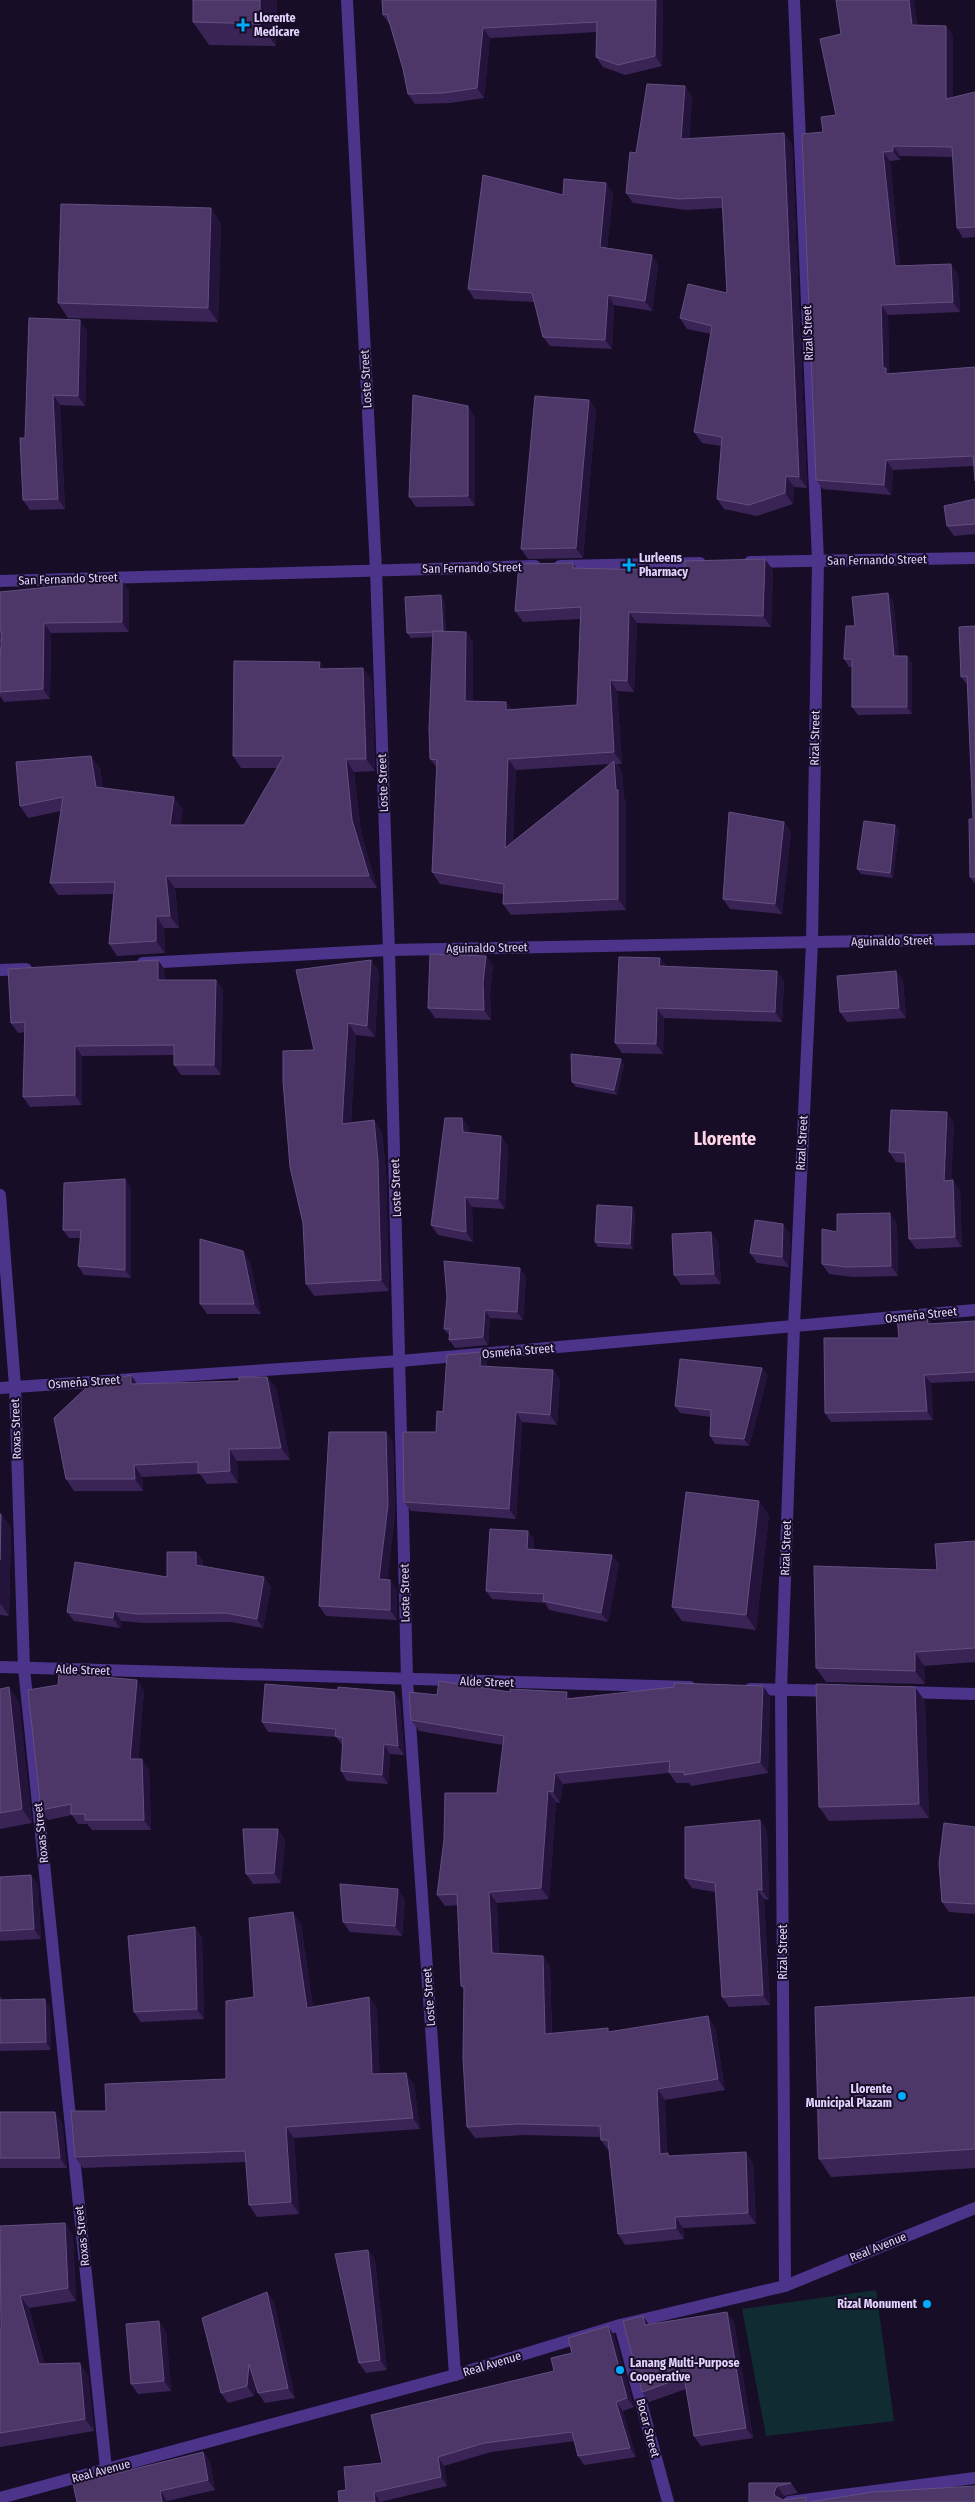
<svg xmlns="http://www.w3.org/2000/svg" width="975" height="2502" font-family="'Fira Sans Condensed',sans-serif">
  <style>
    .green { fill: #102b31 }
    .lines { fill: none; stroke-linecap: round; stroke-linejoin: round }
    .minor { stroke: #4b348a; stroke-width: 12 }
    .wall { fill: #3a2456; fill-rule: evenodd }
    .shaded-wall { fill: #24133b }
    .building { fill: #4c3768; stroke: #634f80 }
    .poi-dot { fill: #00acfe; stroke: #170d27; stroke-width: 2 }
    .labels { text-anchor: middle; dominant-baseline: central; stroke-width: 4; stroke-linejoin: round; paint-order: stroke }
    .poi-label { font-size: 12px; font-weight: bold; fill: #e2d3ff; stroke: #170d27; text-anchor: start }
    .street-label { font-size: 12px; fill: #e2d3ff; stroke: #170d27 }
    .district-label { font-size: 18px; font-weight: bold; fill: #ffd5e6; stroke: #170d27 }
  </style>
  <rect width="100%" height="100%" fill="#170d27"/>
  <polygon class="green" points="876,2290 894,2421 766,2436 742,2309"/>
  <g class="lines">
    <g class="minor">
      <polyline points="347,0 376,570 389,950 407,1679 455,2375"/>
      <polyline points="750,562 975,558"/>
      <polyline points="560,566 700,563"/>
      <polyline points="0,581 535,566"/>
      <polyline points="143,963 389,950 975,939"/>
      <polyline points="0,970 26,969"/>
      <polyline points="0,1195 15,1386 24,1668 106,2469"/>
      <polyline points="0,1388 400,1361 975,1310"/>
      <polyline points="0,1667 690,1687"/>
      <polyline points="750,1689 833,1691"/>
      <polyline points="903,1692 975,1694"/>
      <polyline points="785,2286 781,1690 794,1327 812,943 818,561 794,0"/>
      <polyline points="620,2325 668,2502"/>
      <polyline points="0,2498 455,2375 620,2325 785,2286 975,2208"/>
      <polyline points="789,2502 975,2478"/>
    </g>
  </g>
  <g class="wall">
    <polygon points="193,0 277,0 276,46 209,45 193,22"/>
    <polygon points="382,0 663,0 662,66 625,75 603,67 596,57 597,32 490,38 484,98 450,103 415,104 408,94 403,69 390,25 383,15"/>
    <polygon points="918,25 953,35 953,97 975,92 975,237 963,238 957,228 953,157 900,156 900,160 890,161 900,266 958,274 960,312 888,315 889,372 891,374 975,367 974,466 893,470 891,495 823,489 816,480 823,132 836,115 841,34"/>
    <polygon points="685,86 692,97 689,139 784,133 792,144 807,488 794,487 793,504 757,516 724,509 717,499 721,446 702,443 694,432 711,334 687,329 680,318 727,293 722,208 686,210 633,203 626,193 636,153"/>
    <polygon points="613,193 607,248 652,255 658,265 652,311 614,305 612,349 550,346 543,337 535,302 474,299 468,289 563,195"/>
    <polygon points="221,223 218,322 68,318 58,303"/>
    <polygon points="87,330 85,406 60,405 65,509 30,510 23,500 25,438"/>
    <polygon points="589,400 596,410 583,558 528,559 521,549"/>
    <polygon points="475,416 475,506 416,507 409,497"/>
    <polygon points="975,499 975,534 954,536 947,526"/>
    <path d="M573,563L577,568L685,571L773,570L771,627L637,623L634,692L617,691L622,764H617L622,772L624,798L626,801V910L511,915L503,904V894L440,884L432,872L437,768L430,759L433,637L411,638L407,633L444,600L446,631L466,632L473,643V701L506,702L512,710L577,705L580,619L523,622L515,611ZM610,764L513,841L516,770Z"/>
    <polygon points="122,581 129,591 129,632 51,633 50,699 4,702 0,696 0,658 1,643 0,643 0,592"/>
    <polygon points="888,593 893,601 899,656 907,656 912,664 912,714 858,715 852,707 852,667 849,667 844,659 855,626"/>
    <polygon points="975,626 975,884 970,877 973,819 968,685 961,677"/>
    <polygon points="324,669 372,680 375,771 354,772 361,833 377,888 175,888 179,928 164,928 165,953 117,956 109,944 113,894 58,895 50,883 61,811 28,818 20,806 100,768 103,788 183,809 180,825 244,825 277,768 241,768 233,756"/>
    <polygon points="784,822 791,832 782,914 730,909 723,899"/>
    <polygon points="895,825 899,830 893,878 861,874 857,869"/>
    <polygon points="486,956 493,966 490,993 491,1020 435,1018 428,1008"/>
    <polygon points="660,958 666,966 784,981 782,1022 664,1018 663,1054 622,1053 615,1043"/>
    <polygon points="371,960 379,972 375,1037 356,1035 351,1123 382,1132 386,1172 389,1291 314,1296 306,1284 303,1223 314,1050"/>
    <polygon points="165,970 165,980 216,980 223,990 221,1075 181,1075 174,1065 174,1055 82,1056 82,1105 30,1107 23,1097 25,1032 18,1033 11,1023"/>
    <polygon points="896,971 903,981 906,1018 847,1022 840,1012"/>
    <polygon points="624,1064 617,1095 576,1087 572,1082"/>
    <polygon points="462,1118 469,1128 469,1133 501,1136 508,1146 505,1209 472,1207 473,1242 438,1235 431,1225"/>
    <polygon points="954,1122 951,1181 960,1190 962,1247 916,1249 909,1239 906,1163 896,1162 889,1152"/>
    <polygon points="125,1179 131,1188 131,1278 84,1275 78,1266 81,1238 69,1238 63,1230"/>
    <polygon points="635,1212 633,1249 598,1247 595,1242"/>
    <polygon points="897,1223 898,1276 853,1277 829,1274 822,1264 837,1232"/>
    <polygon points="711,1232 718,1242 721,1284 681,1285 674,1275"/>
    <polygon points="790,1234 789,1267 757,1263 750,1253"/>
    <polygon points="250,1261 261,1314 207,1314 200,1304"/>
    <polygon points="526,1276 523,1320 490,1318 488,1345 455,1348 449,1340 450,1336 444,1329"/>
    <polygon points="975,1321 975,1381 931,1383 933,1420 831,1422 825,1413 899,1338 933,1324"/>
    <polygon points="487,1361 487,1367 553,1370 560,1380 557,1425 522,1422 516,1519 411,1511 404,1502 436,1432 443,1412"/>
    <polygon points="768,1375 749,1446 715,1444 710,1436 711,1417 680,1413 675,1406"/>
    <polygon points="267,1377 276,1388 290,1460 237,1461 238,1483 207,1484 200,1474 142,1477 143,1491 74,1491 66,1479 137,1384 239,1381"/>
    <polygon points="386,1432 393,1442 395,1515 387,1580 397,1590 397,1620 326,1616 319,1606"/>
    <polygon points="0,1514 1,1514 11,1528 9,1616 0,1615"/>
    <polygon points="769,1515 756,1630 682,1621 672,1607"/>
    <polygon points="528,1531 534,1540 534,1550 612,1555 619,1564 608,1622 549,1610 545,1603 492,1599 486,1591"/>
    <polygon points="975,1541 975,1662 924,1666 925,1684 826,1682 816,1668 937,1570"/>
    <polygon points="196,1552 203,1561 203,1566 264,1577 271,1587 263,1628 231,1622 144,1623 121,1621 120,1628 74,1621 67,1612 167,1577"/>
    <polygon points="0,1689 19,1702 32,1823 0,1829"/>
    <polygon points="144,1690 138,1759 149,1769 151,1830 92,1830 87,1824 78,1824 72,1815 48,1820 41,1810"/>
    <polygon points="338,1690 394,1692 400,1702 404,1755 390,1754 388,1784 347,1781 341,1771 343,1746 336,1737 268,1732 262,1722"/>
    <polygon points="510,1692 571,1698 770,1696 768,1773 691,1786 689,1783 676,1783 669,1773 563,1784 560,1803 556,1802 549,1899 497,1903 499,1953 543,1956 550,1967 552,2034 715,2027 725,2090 665,2100 667,2154 670,2156 753,2163 756,2224 683,2228 684,2239 625,2245 618,2234 609,2151 601,2140 600,2137 525,2135 475,2138 467,2127 464,1990 461,1986 458,1905 445,1906 437,1895 497,1793 503,1745 419,1731 411,1720 437,1695"/>
    <polygon points="925,1701 929,1818 829,1821 819,1807"/>
    <polygon points="975,1827 975,1914 949,1912 942,1902"/>
    <polygon points="767,1830 769,1900 764,1899 770,2005 729,2007 722,1997 715,1892 692,1888 685,1878"/>
    <polygon points="285,1839 281,1883 253,1884 246,1874"/>
    <polygon points="31,1875 38,1885 41,1939 0,1941 0,1877"/>
    <polygon points="405,1899 402,1936 350,1932 343,1922"/>
    <polygon points="301,1924 313,2007 369,1997 377,2008 379,2074 414,2084 420,2129 294,2138 299,2214 257,2217 249,2205 246,2162 83,2168 75,2157 106,2111 226,2079 254,1997"/>
    <polygon points="202,1937 204,2019 141,2022 134,2012"/>
    <polygon points="0,1996 2,2000 50,2007 51,2050 0,2051"/>
    <polygon points="975,1997 975,2168 831,2177 819,2159"/>
    <polygon points="0,2112 62,2122 67,2168 0,2168"/>
    <polygon points="65,2223 73,2236 76,2301 29,2308 44,2363 88,2375 94,2431 0,2447 0,2329 1,2329 0,2226"/>
    <polygon points="368,2250 375,2260 387,2370 366,2373 359,2363"/>
    <polygon points="267,2292 274,2302 295,2398 265,2403 258,2393 256,2384 254,2396 228,2403 221,2393"/>
    <polygon points="727,2312 734,2322 753,2438 701,2446 694,2436 686,2389 649,2402 642,2392 648,2325"/>
    <polygon points="166,2331 171,2391 138,2394 131,2384"/>
    <polygon points="614,2335 634,2407 623,2411 636,2457 584,2465 578,2456 575,2441 491,2452 444,2466 447,2486 380,2502 339,2502 346,2490 382,2463 554,2371 572,2353"/>
    <polygon points="203,2452 210,2462 215,2490 167,2501 77,2502"/>
    <polygon points="749,2483 791,2483 798,2493 784,2496 782,2500 809,2502 749,2502"/>
  </g>
  <g class="shaded-wall">
    <polygon points="260,0 277,0 276,46 260,24"/>
    <polygon points="656,0 663,0 662,66 655,56"/>
    <polygon points="909,0 914,0 919,35 912,25"/>
    <polygon points="946,26 953,35 953,108 946,99"/>
    <polygon points="483,28 490,38 484,98 477,88"/>
    <polygon points="685,86 692,97 689,150 681,139"/>
    <polygon points="784,133 792,144 807,488 799,477"/>
    <polygon points="893,146 900,156 900,160 893,151"/>
    <polygon points="883,152 890,161 901,276 895,266"/>
    <polygon points="606,183 613,193 606,257 600,247"/>
    <polygon points="211,208 221,223 218,322 208,308"/>
    <polygon points="652,255 658,265 652,311 645,301"/>
    <polygon points="951,264 958,274 960,312 953,302"/>
    <polygon points="608,295 614,305 612,349 605,340"/>
    <polygon points="881,305 888,315 889,372 893,377 886,374 883,368"/>
    <polygon points="80,320 87,330 85,406 78,396"/>
    <polygon points="53,395 60,405 65,509 58,499"/>
    <polygon points="589,400 596,410 583,558 576,548"/>
    <polygon points="468,406 475,416 475,506 468,496"/>
    <polygon points="886,460 893,470 891,495 884,485"/>
    <polygon points="786,476 794,487 793,504 785,493"/>
    <polygon points="765,559 773,570 771,627 763,616"/>
    <polygon points="122,581 129,591 129,632 122,622"/>
    <polygon points="888,593 893,601 900,664 894,656"/>
    <polygon points="441,595 444,600 446,636 443,631"/>
    <polygon points="629,612 637,623 634,692 627,681"/>
    <polygon points="44,623 51,633 50,699 43,689"/>
    <polygon points="466,632 473,643 473,712 465,701"/>
    <polygon points="907,656 912,664 912,714 907,707"/>
    <polygon points="320,662 328,675 319,669"/>
    <polygon points="363,668 372,680 375,771 366,759"/>
    <polygon points="610,680 617,691 622,764 614,752"/>
    <polygon points="506,702 514,714 506,710"/>
    <polygon points="91,756 100,768 105,799 96,787"/>
    <polygon points="346,759 354,772 361,833 377,888 369,876 352,820"/>
    <polygon points="508,759 516,770 513,859 505,848"/>
    <polygon points="614,761 622,772 624,798 626,801 626,910 618,899 616,790"/>
    <polygon points="174,797 183,809 178,837 170,825"/>
    <polygon points="784,822 791,832 782,914 775,904"/>
    <polygon points="895,825 899,830 893,878 890,873"/>
    <polygon points="166,876 175,888 179,928 170,916"/>
    <polygon points="156,916 164,928 165,953 156,941"/>
    <polygon points="486,956 493,966 490,993 491,1020 484,1010 483,983"/>
    <polygon points="660,958 667,968 659,966"/>
    <polygon points="158,960 165,970 165,990 158,980"/>
    <polygon points="371,960 379,972 375,1037 367,1026"/>
    <polygon points="777,971 784,981 782,1022 775,1012"/>
    <polygon points="896,971 903,981 906,1018 899,1008"/>
    <polygon points="216,980 223,990 221,1075 214,1065"/>
    <polygon points="657,1008 664,1018 663,1054 656,1044"/>
    <polygon points="348,1023 356,1035 350,1135 342,1124"/>
    <polygon points="75,1046 82,1056 82,1105 75,1095"/>
    <polygon points="621,1059 624,1064 617,1095 614,1090"/>
    <polygon points="947,1112 954,1122 951,1191 944,1181"/>
    <polygon points="462,1118 469,1128 470,1142 463,1132"/>
    <polygon points="374,1120 382,1132 386,1172 389,1291 381,1280"/>
    <polygon points="501,1136 508,1146 505,1209 498,1199"/>
    <polygon points="125,1179 131,1188 131,1278 125,1270"/>
    <polygon points="953,1180 960,1190 962,1247 955,1237"/>
    <polygon points="465,1197 472,1207 473,1242 466,1232"/>
    <polygon points="632,1207 635,1212 633,1249 630,1244"/>
    <polygon points="890,1213 897,1223 898,1276 891,1266"/>
    <polygon points="783,1224 790,1234 789,1267 782,1257"/>
    <polygon points="711,1232 718,1242 721,1284 714,1274"/>
    <polygon points="243,1251 250,1261 261,1314 254,1304"/>
    <polygon points="520,1268 526,1276 523,1320 517,1312"/>
    <polygon points="485,1310 490,1318 488,1345 483,1337"/>
    <polygon points="927,1315 933,1324 928,1324"/>
    <polygon points="481,1352 487,1361 486,1376 480,1366"/>
    <polygon points="762,1368 768,1375 749,1446 744,1439"/>
    <polygon points="553,1370 560,1380 557,1425 550,1415"/>
    <polygon points="131,1375 139,1387 131,1384"/>
    <polygon points="924,1375 931,1383 933,1420 927,1411"/>
    <polygon points="267,1377 276,1388 290,1460 281,1448"/>
    <polygon points="516,1412 522,1422 516,1519 509,1509"/>
    <polygon points="386,1432 393,1442 395,1515 386,1589 379,1579"/>
    <polygon points="229,1449 237,1461 238,1483 230,1471"/>
    <polygon points="134,1465 142,1477 143,1491 135,1479"/>
    <polygon points="759,1501 769,1515 756,1630 746,1615"/>
    <polygon points="1,1514 11,1528 9,1616 0,1603 0,1560"/>
    <polygon points="528,1531 534,1540 533,1558 527,1549"/>
    <polygon points="196,1552 203,1561 203,1574 196,1565"/>
    <polygon points="612,1555 619,1564 608,1622 601,1613"/>
    <polygon points="264,1577 271,1587 263,1628 257,1619"/>
    <polygon points="390,1580 397,1590 397,1620 390,1610"/>
    <polygon points="114,1611 121,1621 120,1628 113,1618"/>
    <polygon points="915,1652 924,1666 925,1684 915,1671"/>
    <polygon points="137,1680 144,1690 138,1769 130,1759"/>
    <polygon points="763,1686 770,1696 768,1773 760,1762"/>
    <polygon points="9,1687 19,1702 32,1823 22,1809"/>
    <polygon points="915,1687 925,1701 929,1818 919,1804"/>
    <polygon points="394,1692 400,1702 404,1755 398,1746"/>
    <polygon points="567,1692 574,1703 566,1699"/>
    <polygon points="384,1744 390,1754 388,1784 382,1775"/>
    <polygon points="142,1759 149,1769 151,1830 144,1820"/>
    <polygon points="555,1773 563,1784 560,1803 553,1792"/>
    <polygon points="548,1791 556,1802 549,1899 541,1888"/>
    <polygon points="760,1820 767,1830 769,1900 762,1890"/>
    <polygon points="278,1829 285,1839 281,1883 274,1873"/>
    <polygon points="31,1875 38,1885 41,1939 34,1929"/>
    <polygon points="398,1889 405,1899 402,1936 395,1926"/>
    <polygon points="757,1889 764,1899 770,2005 763,1995"/>
    <polygon points="489,1892 497,1903 500,1964 492,1953"/>
    <polygon points="293,1912 301,1924 315,2020 307,2008"/>
    <polygon points="195,1927 202,1937 204,2019 197,2009"/>
    <polygon points="543,1956 550,1967 552,2045 545,2034"/>
    <polygon points="369,1997 377,2008 380,2085 372,2074"/>
    <polygon points="45,1999 50,2007 51,2050 46,2042"/>
    <polygon points="708,2016 715,2027 725,2090 718,2079"/>
    <polygon points="406,2073 414,2084 420,2129 413,2118"/>
    <polygon points="657,2089 665,2100 668,2165 660,2154"/>
    <polygon points="55,2112 62,2122 67,2168 60,2158"/>
    <polygon points="286,2127 294,2138 299,2214 291,2202"/>
    <polygon points="746,2152 753,2163 756,2224 748,2213"/>
    <polygon points="675,2217 683,2228 684,2239 676,2228"/>
    <polygon points="65,2223 73,2236 76,2301 68,2288"/>
    <polygon points="368,2250 375,2260 387,2370 380,2360"/>
    <polygon points="267,2292 274,2302 295,2398 288,2388"/>
    <polygon points="20,2296 29,2308 47,2376 39,2364"/>
    <polygon points="727,2312 734,2322 753,2438 746,2428"/>
    <polygon points="643,2316 650,2326 645,2325"/>
    <polygon points="159,2321 166,2331 171,2391 164,2381"/>
    <polygon points="608,2326 614,2335 634,2407 627,2398"/>
    <polygon points="80,2363 88,2375 94,2431 85,2419"/>
    <polygon points="249,2364 256,2374 254,2396 247,2386"/>
    <polygon points="616,2402 623,2411 636,2457 630,2448"/>
    <polygon points="203,2452 210,2462 215,2490 208,2480"/>
    <polygon points="438,2457 444,2466 447,2486 441,2477"/>
    <polygon points="777,2486 784,2496 781,2502 775,2496 774,2493"/>
    <polygon points="160,2491 167,2501 167,2502 162,2502"/>
    <polygon points="374,2492 380,2502 375,2502"/>
  </g>
  <g class="building">
    <polygon points="193,0 260,0 260,24 193,22"/>
    <polygon points="382,0 656,0 655,56 618,65 596,57 597,22 483,28 477,88 443,93 408,94 403,69 387,14 383,15"/>
    <polygon points="836,0 909,0 912,25 946,26 946,99 975,92 975,227 957,228 952,147 893,146 893,151 883,152 895,266 951,264 953,302 881,305 883,368 886,368 886,374 975,367 975,481 973,456 886,460 884,485 816,480 802,134 823,132 821,117 836,115 820,39 841,34"/>
    <polygon points="647,84 685,86 681,139 784,133 799,477 786,476 785,493 749,505 717,499 722,437 694,432 712,326 680,318 688,284 727,293 722,197 679,199 626,193 630,152 636,153"/>
    <polygon points="483,175 563,195 564,179 606,183 600,247 652,255 645,301 608,295 605,340 543,337 532,293 468,289"/>
    <polygon points="61,204 211,208 208,308 58,303"/>
    <polygon points="29,318 80,320 78,396 53,395 58,499 23,500 20,438 25,438"/>
    <polygon points="413,395 468,406 468,496 409,497"/>
    <polygon points="535,396 589,400 576,548 521,549"/>
    <polygon points="975,499 975,524 947,526 944,506"/>
    <polygon points="765,559 763,616 629,612 627,681 610,680 614,752 508,759 505,848 614,761 616,790 618,790 618,899 503,904 504,884 432,872 437,760 430,759 429,729 433,631 466,632 465,701 506,702 506,710 577,705 581,607 515,611 519,564 573,563 573,568 685,571 685,561"/>
    <polygon points="69,581 122,581 122,622 44,623 43,689 0,692 0,658 2,632 0,632 0,592 69,585"/>
    <polygon points="888,593 894,656 907,656 907,707 852,707 852,659 844,659 846,626 855,626 852,597"/>
    <polygon points="441,595 443,631 433,631 433,632 407,633 405,597"/>
    <polygon points="975,626 975,877 970,877 969,819 973,819 967,676 961,677 959,627"/>
    <polygon points="234,661 320,662 319,669 363,668 366,759 346,759 352,820 369,876 166,876 170,916 156,916 156,941 109,944 115,882 50,883 63,797 20,806 16,762 91,756 96,787 174,797 170,825 244,825 284,756 233,756"/>
    <polygon points="729,812 784,822 775,904 723,899"/>
    <polygon points="864,821 895,825 890,873 857,869"/>
    <polygon points="430,954 486,956 483,983 484,1010 428,1008"/>
    <polygon points="619,957 660,958 659,966 777,971 775,1012 657,1008 656,1044 615,1043"/>
    <polygon points="158,960 158,980 216,980 214,1065 174,1065 174,1045 75,1046 75,1095 23,1097 25,1022 11,1023 8,969"/>
    <polygon points="371,960 367,1026 348,1023 342,1124 374,1120 378,1161 381,1280 306,1284 303,1223 290,1167 283,1081 283,1051 314,1050 296,970"/>
    <polygon points="896,971 899,1008 840,1012 837,976"/>
    <polygon points="571,1054 621,1059 614,1090 572,1082"/>
    <polygon points="891,1110 947,1112 944,1181 953,1180 955,1237 909,1239 905,1153 889,1152"/>
    <polygon points="445,1118 462,1118 463,1132 501,1136 498,1199 465,1197 466,1232 431,1225"/>
    <polygon points="125,1179 125,1270 78,1266 81,1230 63,1230 64,1183"/>
    <polygon points="597,1205 632,1207 630,1244 595,1242"/>
    <polygon points="890,1213 891,1266 846,1267 822,1264 822,1229 837,1232 837,1214"/>
    <polygon points="755,1220 783,1224 782,1257 750,1253"/>
    <polygon points="711,1232 714,1274 674,1275 672,1234"/>
    <polygon points="200,1239 243,1251 254,1304 200,1304"/>
    <polygon points="444,1261 520,1268 517,1312 485,1310 483,1337 449,1340 450,1329 444,1329 447,1297"/>
    <polygon points="927,1315 928,1324 975,1321 975,1372 924,1375 927,1411 825,1413 824,1338 899,1338 897,1318"/>
    <polygon points="481,1352 480,1366 553,1370 550,1415 516,1412 509,1509 404,1502 403,1432 436,1432 437,1411 443,1412 447,1355"/>
    <polygon points="680,1359 762,1368 744,1439 710,1436 711,1410 675,1406"/>
    <polygon points="131,1375 131,1384 239,1381 239,1377 267,1377 281,1448 229,1449 230,1471 198,1473 198,1462 134,1465 135,1479 66,1479 54,1418 88,1386"/>
    <polygon points="329,1432 386,1432 388,1505 379,1579 390,1580 390,1610 319,1606"/>
    <polygon points="686,1492 759,1501 746,1615 672,1607"/>
    <polygon points="0,1514 1,1514 0,1560"/>
    <polygon points="490,1529 528,1531 527,1549 612,1555 601,1613 543,1601 544,1594 486,1591"/>
    <polygon points="975,1541 975,1648 915,1652 915,1671 816,1668 814,1566 937,1570 935,1544"/>
    <polygon points="167,1552 196,1552 196,1565 264,1577 257,1619 225,1613 138,1614 114,1611 113,1618 67,1612 75,1562 167,1577"/>
    <polygon points="59,1673 137,1680 130,1759 142,1759 144,1820 85,1820 85,1814 71,1814 71,1804 41,1810 28,1690 58,1685"/>
    <polygon points="439,1681 510,1692 510,1689 567,1692 566,1699 674,1687 674,1683 763,1686 760,1762 684,1775 684,1772 669,1772 670,1761 555,1773 553,1792 548,1791 541,1888 489,1892 492,1953 543,1956 545,2034 608,2028 608,2032 708,2016 718,2079 657,2089 660,2154 668,2153 668,2156 746,2152 748,2213 675,2217 676,2228 618,2234 608,2140 601,2140 600,2126 518,2124 467,2127 463,2058 464,1986 461,1986 457,1894 437,1895 444,1840 445,1793 497,1793 504,1736 411,1720 409,1692 437,1695"/>
    <polygon points="265,1684 338,1690 338,1687 394,1692 398,1746 384,1744 382,1775 341,1771 343,1738 335,1736 336,1729 262,1722"/>
    <polygon points="816,1684 915,1687 919,1804 819,1807"/>
    <polygon points="9,1687 22,1809 0,1813 0,1689"/>
    <polygon points="760,1820 762,1890 757,1889 763,1995 722,1997 715,1883 685,1878 685,1827"/>
    <polygon points="944,1823 975,1827 975,1904 942,1902 939,1863"/>
    <polygon points="243,1829 278,1829 274,1873 246,1874"/>
    <polygon points="31,1875 34,1929 0,1931 0,1877"/>
    <polygon points="340,1884 398,1889 395,1926 343,1922"/>
    <polygon points="293,1912 307,2008 369,1997 372,2074 406,2073 413,2118 286,2127 291,2202 249,2205 245,2151 75,2157 71,2111 106,2111 105,2084 226,2079 226,2001 254,1997 249,1918"/>
    <polygon points="195,1927 197,2009 134,2012 128,1936"/>
    <polygon points="975,1997 975,2149 819,2159 815,2007"/>
    <polygon points="45,1999 46,2042 0,2043 0,2000"/>
    <polygon points="0,2112 55,2112 60,2158 0,2158"/>
    <polygon points="65,2223 68,2288 20,2296 39,2364 80,2363 85,2419 0,2433 0,2329 1,2329 0,2226"/>
    <polygon points="368,2250 380,2360 359,2363 335,2254"/>
    <polygon points="267,2292 288,2388 258,2393 249,2364 247,2386 221,2393 202,2318"/>
    <polygon points="727,2312 746,2428 694,2436 684,2377 642,2392 623,2321 643,2316 645,2325"/>
    <polygon points="159,2321 164,2381 131,2384 126,2324"/>
    <polygon points="608,2326 627,2398 616,2402 630,2448 578,2456 572,2432 484,2443 438,2457 441,2477 374,2492 375,2502 339,2502 338,2491 346,2490 344,2467 382,2463 371,2415 554,2371 551,2358 572,2353 568,2338"/>
    <polygon points="203,2452 208,2480 160,2491 162,2502 77,2502 73,2484"/>
    <polygon points="749,2483 791,2483 777,2486 774,2493 775,2496 783,2500 806,2497 806,2502 749,2502"/>
    <polygon points="975,2486 975,2502 810,2502 873,2492"/>
  </g>
  <g class="poi-dot">
    <path d="M240.5 17.5h5v5h5v5h-5v5h-5v-5h-5v-5h5z"/>
    <path d="M626.5 557.5h5v5h5v5h-5v5h-5v-5h-5v-5h5z"/>
    <circle cx="902" cy="2096" r="5"/>
    <circle cx="927" cy="2304" r="5"/>
    <circle cx="620" cy="2370" r="5"/>
  </g>
  <g class="labels">
    <g class="poi-label">
      <text x="254" y="18">Llorente<tspan x="254" dy="14">Medicare</tspan></text>
      <text x="639" y="558">Lurleens<tspan x="639" dy="14">Pharmacy</tspan></text>
      <text x="892" y="2089" text-anchor="end">Llorente<tspan x="892" dy="14">Municipal Plazam</tspan></text>
      <text x="917" y="2304" text-anchor="end">Rizal Monument</text>
      <text x="630" y="2363">Lanang Multi-Purpose<tspan x="630" dy="14">Cooperative</tspan></text>
    </g>
    <g class="street-label">
      <text transform="translate(808 333) rotate(-92)">Rizal Street</text>
      <text transform="translate(366 379) rotate(-93)">Loste Street</text>
      <text transform="translate(877 560) rotate(-1)">San Fernando Street</text>
      <text transform="translate(472 568) rotate(-1)">San Fernando Street</text>
      <text transform="translate(68 579) rotate(-2)">San Fernando Street</text>
      <text transform="translate(815 738) rotate(-89)">Rizal Street</text>
      <text transform="translate(383 783) rotate(-92)">Loste Street</text>
      <text transform="translate(892 941) rotate(-1)">Aguinaldo Street</text>
      <text transform="translate(487 948) rotate(-1)">Aguinaldo Street</text>
      <text transform="translate(802 1143) rotate(-87)">Rizal Street</text>
      <text transform="translate(396 1188) rotate(-92)">Loste Street</text>
      <text transform="translate(921 1315) rotate(-6)">Osmeña Street</text>
      <text transform="translate(518 1351) rotate(-5)">Osmeña Street</text>
      <text transform="translate(84 1382) rotate(-4)">Osmeña Street</text>
      <text transform="translate(16 1429) rotate(-92)">Roxas Street</text>
      <text transform="translate(786 1548) rotate(-88)">Rizal Street</text>
      <text transform="translate(405 1593) rotate(-91)">Loste Street</text>
      <text transform="translate(83 1670) rotate(2)">Alde Street</text>
      <text transform="translate(487 1682) rotate(2)">Alde Street</text>
      <text transform="translate(41 1833) rotate(-96)">Roxas Street</text>
      <text transform="translate(783 1952) rotate(-90)">Rizal Street</text>
      <text transform="translate(429 1997) rotate(-94)">Loste Street</text>
      <text transform="translate(82 2236) rotate(-96)">Roxas Street</text>
      <text transform="translate(878 2247) rotate(-22)">Real Avenue</text>
      <text transform="translate(492 2364) rotate(-17)">Real Avenue</text>
      <text transform="translate(648 2428) rotate(75)">Bocar Street</text>
      <text transform="translate(101 2471) rotate(-15)">Real Avenue</text>
    </g>
    <g class="district-label">
      <text x="725" y="1139">Llorente</text>
    </g>
  </g>
</svg>
